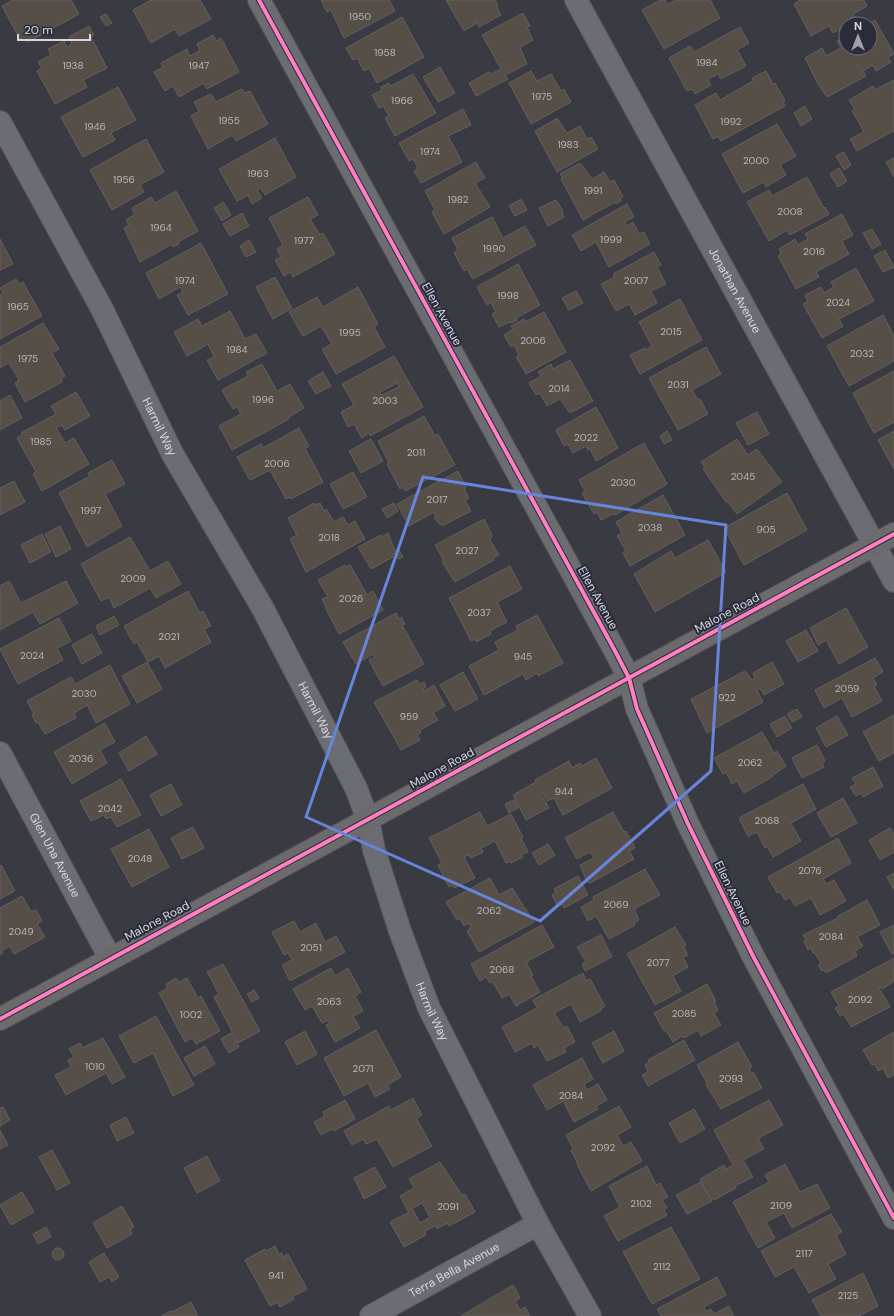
<svg xmlns="http://www.w3.org/2000/svg" width="894" height="1316" font-family="'DM Sans',sans-serif">
  <style>
    .building { fill: #554f47; stroke: #626060; fill-rule: evenodd }
    .lines { fill: none; stroke-linecap: round; stroke-linejoin: round }
    .street-casing { stroke: #56565d; stroke-width: 24 }
    .secondary-casing { stroke: #56565d; stroke-width: 24 }
    .street { stroke: #6c6d73; stroke-width: 22 }
    .secondary { stroke: #6d6a6d; stroke-width: 22 }
    .cycleway-casing { stroke: #2b2c3b; stroke-width: 6 }
    .cycleway { stroke: #ff80c0; stroke-width: 4 }
    .marked { fill: none; stroke: #6785dc; stroke-width: 3; stroke-linejoin: round }
    .labels { text-anchor: middle; dominant-baseline: central; stroke-width: 4; stroke-linejoin: round; paint-order: stroke }
    .number-label { font-size: 10px; fill: #b6b5ba }
    .street-label { font-size: 12px; fill: #d6d7e1; stroke: #2b2c3b }
  </style>
  <rect width="100%" height="100%" fill="#3a3a42"/>
  <g class="building">
    <polygon points="13,0 71,0 79,14 28,42 25,37 20,39 2,6"/>
    <polygon points="151,0 200,0 211,19 179,36 175,29 151,43 133,10"/>
    <polygon points="321,0 389,0 395,11 344,38 331,10 327,12"/>
    <polygon points="446,0 495,0 498,5 496,6 501,15 479,27 477,23 464,31"/>
    <polygon points="660,0 665,0 668,4 676,0 710,0 720,18 664,49 642,10"/>
    <polygon points="800,0 864,0 867,6 853,14 857,20 846,24 846,26 833,33 829,26 811,36 794,4"/>
    <polygon points="523,13 530,26 527,27 533,40 520,47 527,64 505,75 508,79 476,96 469,83 489,72 491,74 501,69 482,35"/>
    <polygon points="106,14 112,23 106,26 100,17"/>
    <polygon points="402,17 424,57 377,83 369,68 364,71 357,58 353,60 346,48"/>
    <polygon points="875,20 894,54 888,57 891,62 876,71 873,65 863,71 866,76 827,97 818,84 805,58 822,48 826,56 841,48 837,41 846,36 846,48 870,48 870,24 868,24"/>
    <polygon points="89,26 94,35 91,37 107,68 83,80 87,87 55,104 37,71 42,68 38,62 51,55 48,49 64,41 67,47 72,44 69,37"/>
    <polygon points="740,27 749,43 737,50 746,66 721,79 718,74 708,79 711,85 695,94 692,89 687,91 669,58 690,46 694,52"/>
    <polygon points="213,35 216,41 221,38 239,72 207,89 204,83 179,97 173,86 165,91 154,72 163,67 161,63 187,49 190,56 200,50 197,44"/>
    <polygon points="440,67 455,93 438,102 423,77"/>
    <polygon points="531,71 537,81 551,74 561,91 564,89 571,102 531,124 509,83"/>
    <polygon points="766,71 773,84 775,83 785,101 783,102 785,106 721,141 718,136 713,139 695,105 716,93 720,100 753,81 752,78"/>
    <polygon points="413,74 436,113 395,136 385,118 389,116 383,106 379,108 372,95 382,90 381,87 389,83 391,86"/>
    <polygon points="894,80 894,133 893,131 857,151 850,139 864,132 852,111 855,110 849,100 873,86 875,90"/>
    <polygon points="118,87 136,120 111,133 115,140 83,157 61,117"/>
    <polygon points="242,89 244,93 250,91 268,124 236,141 232,135 208,149 191,116 199,111 194,102 211,94 216,102"/>
    <polygon points="805,106 812,119 801,126 794,113"/>
    <polygon points="463,109 471,125 448,136 462,162 421,183 414,171 418,168 413,159 409,161 399,143"/>
    <polygon points="557,118 567,133 580,126 587,139 591,137 598,149 557,172 535,131"/>
    <polygon points="777,124 796,156 780,165 786,175 766,187 764,182 743,193 722,154"/>
    <polygon points="275,138 296,177 265,195 261,188 257,190 262,198 252,204 248,195 237,201 219,169"/>
    <polygon points="146,139 164,172 140,185 144,192 112,210 90,170"/>
    <polygon points="844,152 851,165 844,170 836,156"/>
    <polygon points="894,158 894,177 886,162"/>
    <polygon points="476,162 485,178 475,183 490,207 444,234 432,212 435,210 425,191"/>
    <polygon points="580,163 592,179 604,172 610,182 614,180 623,197 620,199 621,201 616,204 615,202 583,220 561,179 563,178 560,174"/>
    <polygon points="839,168 847,181 838,187 830,174"/>
    <polygon points="807,177 824,208 825,207 829,214 790,235 787,230 769,241 747,202 769,190 772,196"/>
    <polygon points="176,191 198,231 178,242 179,244 173,247 172,244 140,262 124,228 129,225 126,220 135,214 132,208 151,197 155,203"/>
    <polygon points="308,197 318,215 310,219 320,235 323,233 335,254 293,277 290,272 284,276 275,260 281,257 277,249 283,245 269,218"/>
    <polygon points="521,199 527,210 515,216 509,206"/>
    <polygon points="556,200 563,211 562,212 564,217 548,226 539,208"/>
    <polygon points="223,202 231,215 222,221 214,208"/>
    <polygon points="627,204 634,217 625,222 627,226 633,222 639,234 644,232 650,244 609,267 596,242 581,251 572,235"/>
    <polygon points="242,213 249,226 230,236 223,224"/>
    <polygon points="842,214 853,235 842,241 849,254 816,272 819,277 796,289 778,256 781,254 779,249 795,239 798,245 808,239 805,234"/>
    <polygon points="492,217 503,238 525,226 536,245 473,279 467,269 464,271 454,253 458,250 452,238"/>
    <polygon points="872,229 881,244 872,249 863,233"/>
    <polygon points="0,239 13,264 0,270"/>
    <polygon points="249,240 256,252 246,257 240,246"/>
    <polygon points="201,243 228,294 188,315 177,295 183,292 180,287 159,299 146,273"/>
    <polygon points="885,250 894,267 883,272 874,256"/>
    <polygon points="654,252 661,265 657,267 666,284 651,291 657,303 635,315 629,304 616,311 601,284 615,277 613,274"/>
    <polygon points="518,264 540,305 516,318 517,320 511,323 510,322 499,327 492,314 496,312 491,303 487,305 477,287"/>
    <polygon points="856,268 874,301 839,319 843,326 822,338 803,304 808,301 805,295 821,287 824,293 834,287 831,282"/>
    <polygon points="275,277 292,308 273,319 256,287"/>
    <polygon points="16,279 19,284 23,282 42,316 0,339 0,295 3,293 0,288"/>
    <polygon points="358,287 378,324 374,327 385,347 336,374 322,349 332,344 321,326 303,336 289,312 317,297 323,307"/>
    <polygon points="576,291 583,303 569,310 562,298"/>
    <polygon points="680,299 702,340 640,374 630,355 645,348 646,350 652,346 639,322"/>
    <polygon points="230,311 245,339 256,334 267,353 218,380 207,360 214,357 208,344 187,356 174,332 198,319 202,326"/>
    <polygon points="544,312 566,352 526,374 516,357 519,355 514,345 511,347 504,335 513,329 511,326 524,319 525,322"/>
    <polygon points="883,315 894,336 894,361 849,386 827,346"/>
    <polygon points="43,323 59,349 52,353 65,376 61,379 62,382 25,402 15,383 19,380 9,363 0,368 0,347"/>
    <polygon points="706,347 721,374 692,390 698,400 700,399 708,414 678,430 649,378"/>
    <path d="M394,356L423,407L370,436L369,433L362,438L354,424L348,427L341,412L354,405L342,384ZM397,383L399,387L382,395L380,392Z"/>
    <polygon points="570,360 593,401 570,413 560,399 547,406 540,393 536,395 529,383 541,376 538,372 551,364 553,369"/>
    <polygon points="262,364 277,391 290,384 304,408 289,417 289,419 232,450 219,426 241,414 237,407 233,409 222,390 248,376 246,372"/>
    <polygon points="894,371 894,422 874,433 853,393"/>
    <polygon points="323,372 331,386 316,394 308,381"/>
    <polygon points="76,392 90,416 65,430 62,425 56,428 65,443 74,438 89,464 42,491 33,474 36,472 17,438 22,435 21,433 56,414 51,406"/>
    <polygon points="10,395 22,418 0,430 0,401"/>
    <polygon points="596,407 618,448 596,461 590,449 588,450 586,446 573,453 568,444 564,446 556,430"/>
    <polygon points="757,412 769,434 748,445 736,423"/>
    <polygon points="424,416 435,436 438,434 455,465 405,491 403,487 400,489 387,464 389,463 378,441"/>
    <polygon points="299,428 309,446 305,448 323,482 291,499 290,497 286,499 270,470 250,480 237,457 261,444 263,448"/>
    <polygon points="667,431 672,440 664,444 660,436"/>
    <polygon points="894,431 894,469 878,440"/>
    <polygon points="371,439 383,461 361,473 349,451"/>
    <polygon points="737,439 748,455 757,449 782,482 737,514 727,501 726,502 703,469 705,468 701,462"/>
    <polygon points="644,443 667,484 615,515 615,513 601,520 597,512 594,514 582,493 585,491 579,480"/>
    <polygon points="112,460 125,484 105,494 122,526 87,547 59,493 90,476 88,473"/>
    <polygon points="458,471 466,488 464,489 469,498 465,500 471,511 442,526 434,518 436,517 434,512 409,526 397,504"/>
    <polygon points="353,472 367,497 343,509 330,484"/>
    <polygon points="14,481 25,502 0,515 0,488"/>
    <polygon points="787,493 807,530 744,565 724,528"/>
    <polygon points="663,495 685,535 630,566 623,553 626,551 617,536 622,533 616,522"/>
    <polygon points="314,503 315,505 320,503 324,511 326,509 334,522 343,517 348,525 355,521 365,539 306,572 290,539 297,535 288,518"/>
    <polygon points="394,503 398,511 387,518 382,509"/>
    <polygon points="484,519 492,535 490,540 499,555 493,558 494,560 455,582 442,562 444,561 435,545"/>
    <polygon points="60,526 71,549 56,557 45,534"/>
    <polygon points="388,533 395,551 398,549 403,557 398,559 395,554 392,555 393,557 371,569 358,547 381,535 382,537"/>
    <polygon points="42,534 51,552 30,563 21,545"/>
    <polygon points="130,537 150,571 168,561 181,584 156,598 150,588 114,608 109,597 101,601 81,564"/>
    <polygon points="708,540 726,572 655,612 634,574 671,551 675,558"/>
    <polygon points="345,565 346,567 350,565 367,595 373,591 383,610 339,634 325,607 326,607 322,599 328,597 318,580"/>
    <polygon points="510,566 522,589 497,602 507,622 490,631 491,634 476,642 475,639 471,641 449,598"/>
    <polygon points="9,581 21,603 66,581 78,603 40,624 33,612 0,630 0,586"/>
    <polygon points="188,591 200,613 203,611 211,626 204,629 211,642 165,668 159,656 148,662 137,642 134,644 124,626"/>
    <polygon points="846,608 868,647 839,664 826,640 818,645 810,628"/>
    <polygon points="396,613 399,619 401,617 405,624 402,625 424,664 383,686 369,660 375,657 373,654 356,664 343,642"/>
    <polygon points="537,615 563,663 538,676 537,673 526,680 523,674 484,695 469,666 499,650 495,642 518,630 516,626"/>
    <polygon points="114,616 119,625 100,635 96,626"/>
    <polygon points="59,618 71,641 57,648 63,660 18,684 0,649"/>
    <polygon points="806,630 818,651 798,662 786,641"/>
    <polygon points="92,634 102,653 82,664 72,645"/>
    <polygon points="875,658 883,672 873,678 877,685 874,686 882,701 852,717 842,698 824,708 815,690"/>
    <polygon points="147,662 162,689 137,703 122,676"/>
    <polygon points="772,662 784,684 764,695 760,688 757,690 763,702 707,733 691,699 745,671 752,680 755,678 753,673"/>
    <polygon points="110,665 130,704 96,723 87,705 74,713 76,718 45,734 38,722 36,723 32,715 34,714 27,701 71,677 75,684"/>
    <polygon points="463,672 478,699 455,711 440,685"/>
    <polygon points="417,680 420,684 424,682 426,687 423,689 424,691 434,685 445,706 433,713 438,720 420,730 421,733 417,735 420,740 401,750 374,702"/>
    <polygon points="797,709 802,717 792,722 787,714"/>
    <polygon points="894,715 894,753 879,761 863,732"/>
    <polygon points="785,716 792,728 777,737 770,724"/>
    <polygon points="837,716 848,735 826,747 816,728"/>
    <polygon points="105,723 115,742 100,750 107,763 72,784 54,752"/>
    <polygon points="762,732 774,753 777,751 786,766 772,776 772,777 744,793 737,781 732,784 726,772 723,774 714,758"/>
    <polygon points="146,736 157,754 129,771 119,753"/>
    <polygon points="817,745 825,761 822,763 824,767 802,778 792,758"/>
    <polygon points="596,758 612,788 563,815 554,798 547,801 543,793 541,794 549,808 526,820 513,795 536,782 535,780 569,761 572,768 580,763 582,766"/>
    <polygon points="873,767 883,786 863,797 861,793 856,796 850,787 856,784 852,778"/>
    <polygon points="121,779 141,815 117,827 111,817 106,819 104,815 91,821 80,801"/>
    <polygon points="171,784 182,805 161,816 150,795"/>
    <polygon points="803,784 816,809 791,823 801,841 773,857 767,846 765,848 757,832 748,836 739,818"/>
    <polygon points="843,798 857,823 831,837 817,813"/>
    <polygon points="514,800 518,808 509,813 505,804"/>
    <polygon points="480,812 487,826 511,814 523,837 521,838 528,852 521,855 523,857 511,863 510,861 506,863 495,841 481,848 483,852 471,858 469,855 464,857 475,878 454,888 453,885 449,887 438,865 442,863 429,838"/>
    <polygon points="613,812 624,832 626,831 635,848 629,851 634,859 590,883 587,882 580,865 594,858 590,852 577,859 565,838"/>
    <polygon points="193,827 204,848 182,859 171,838"/>
    <polygon points="890,828 894,834 894,852 880,860 869,840"/>
    <polygon points="149,829 169,867 132,887 111,849"/>
    <polygon points="838,838 851,863 823,879 826,884 834,880 846,901 820,915 811,898 795,906 790,897 785,900 780,892 777,893 768,877"/>
    <polygon points="548,844 555,855 539,865 532,853"/>
    <polygon points="1,865 15,891 0,899 0,866"/>
    <polygon points="645,869 660,895 634,909 639,920 634,923 635,925 609,939 596,916 588,921 581,907 594,900 593,897"/>
    <polygon points="894,873 894,890 887,877"/>
    <polygon points="578,876 588,895 564,908 562,904 558,907 552,895 556,893 554,889"/>
    <polygon points="490,878 499,895 512,888 534,922 479,952 467,931 471,928 469,923 464,926 460,918 457,920 446,902"/>
    <polygon points="22,896 31,912 36,910 42,921 37,924 45,937 14,954 10,946 2,951 3,953 0,955 0,908"/>
    <polygon points="867,900 880,925 857,937 863,946 855,951 857,956 826,973 824,970 822,971 818,965 821,963 814,952 813,953 811,948 808,950 804,941 806,940 803,935 838,918 838,916"/>
    <polygon points="294,921 300,932 316,923 325,942 336,936 345,952 290,981 282,965 292,960 288,953 284,955 272,932"/>
    <polygon points="542,925 554,947 526,962 533,975 531,976 540,992 516,1006 509,994 502,998 492,981 490,983 486,977 480,981 471,964"/>
    <polygon points="894,925 894,953 892,954 880,932"/>
    <polygon points="675,927 686,945 683,946 688,955 683,957 688,967 673,976 681,991 655,1005 627,954"/>
    <polygon points="601,935 612,957 585,971 582,964 586,962 577,947"/>
    <polygon points="894,958 894,981 883,989 881,987 879,988 890,1007 851,1027 844,1014 840,1016 835,1008 839,1006 831,992"/>
    <polygon points="223,964 260,1031 238,1043 214,997 219,994 207,972"/>
    <polygon points="331,968 335,976 348,968 361,992 355,996 363,1011 353,1016 360,1028 335,1042 326,1025 330,1023 329,1020 322,1023 312,1006 305,1010 293,989"/>
    <polygon points="583,973 586,981 590,979 605,1006 601,1008 602,1010 580,1022 571,1004 554,1013 564,1028 567,1026 575,1042 564,1048 566,1052 547,1061 538,1045 534,1048 532,1043 515,1052 502,1027 537,1008 533,1000"/>
    <polygon points="176,978 179,982 187,978 198,998 201,996 220,1031 196,1044 192,1038 185,1042 159,993 168,988 166,984"/>
    <polygon points="707,984 716,1001 714,1002 718,1010 714,1013 721,1025 701,1036 698,1030 684,1038 682,1036 673,1042 666,1030 664,1031 654,1013"/>
    <polygon points="254,990 259,998 252,1002 247,994"/>
    <polygon points="156,1016 194,1085 173,1096 153,1053 134,1063 119,1036"/>
    <polygon points="376,1030 401,1077 387,1085 390,1089 375,1097 368,1083 344,1096 324,1058"/>
    <polygon points="305,1031 317,1054 297,1065 285,1042"/>
    <polygon points="614,1031 624,1051 603,1063 592,1043"/>
    <polygon points="894,1032 894,1075 888,1078 883,1068 878,1071 875,1064 872,1065 863,1050"/>
    <polygon points="231,1033 239,1047 229,1053 221,1039"/>
    <polygon points="103,1038 125,1077 112,1084 106,1073 66,1095 55,1075 71,1067 68,1060 74,1057 69,1049 80,1043 82,1048"/>
    <polygon points="684,1040 695,1060 648,1086 642,1075 648,1072 645,1065 649,1062 648,1060"/>
    <polygon points="738,1042 752,1067 749,1069 751,1073 753,1072 762,1088 721,1109 706,1085 707,1083 697,1065"/>
    <polygon points="205,1046 215,1064 194,1076 184,1058"/>
    <polygon points="582,1058 593,1079 584,1084 587,1090 598,1084 607,1100 596,1106 598,1109 574,1122 563,1101 547,1110 533,1085"/>
    <polygon points="413,1098 422,1115 416,1118 432,1146 393,1167 377,1139 366,1144 363,1139 352,1145 344,1131 389,1106 391,1110"/>
    <polygon points="345,1100 355,1119 334,1131 332,1129 321,1135 314,1122 325,1116 323,1112"/>
    <polygon points="769,1100 783,1125 758,1138 764,1149 743,1160 753,1177 735,1186 736,1188 714,1200 713,1198 710,1200 700,1179 724,1165 726,1169 733,1165 714,1130"/>
    <polygon points="619,1106 631,1127 617,1135 623,1146 631,1142 642,1161 591,1191 577,1164 578,1164 571,1150 573,1149 566,1135"/>
    <polygon points="3,1107 10,1120 0,1126 0,1108"/>
    <polygon points="694,1109 705,1129 680,1143 669,1123"/>
    <polygon points="126,1117 134,1133 117,1141 110,1125"/>
    <polygon points="0,1130 8,1145 0,1149"/>
    <polygon points="52,1150 70,1183 57,1190 39,1157"/>
    <polygon points="207,1156 220,1181 197,1193 184,1168"/>
    <polygon points="440,1162 462,1195 465,1194 475,1212 449,1226 447,1223 437,1229 435,1226 425,1231 426,1235 404,1247 390,1222 413,1210 420,1223 430,1217 422,1203 408,1211 400,1196 414,1188 409,1179"/>
    <polygon points="785,1164 800,1192 817,1184 830,1208 792,1228 784,1213 766,1222 775,1238 758,1248 733,1202 769,1182 765,1175"/>
    <polygon points="647,1166 656,1185 660,1183 668,1197 662,1200 667,1208 664,1210 667,1215 618,1241 604,1216 620,1207 609,1186"/>
    <polygon points="375,1167 386,1187 364,1199 354,1178"/>
    <polygon points="701,1182 712,1201 687,1214 676,1195"/>
    <polygon points="22,1192 34,1212 11,1225 0,1205"/>
    <polygon points="122,1206 134,1227 130,1229 132,1234 107,1248 93,1223"/>
    <polygon points="831,1214 842,1232 836,1235 846,1254 828,1264 836,1279 809,1293 794,1267 775,1277 761,1251"/>
    <polygon points="46,1227 51,1237 38,1244 33,1234"/>
    <polygon points="671,1227 700,1279 652,1304 623,1252"/>
    <polygon points="275,1246 279,1254 282,1253 283,1257 288,1254 307,1289 292,1297 294,1299 280,1307 278,1302 270,1306 245,1260 265,1249 266,1251"/>
    <circle cx="58" cy="1254" r="6"/>
    <polygon points="104,1253 119,1277 112,1282 109,1277 100,1282 89,1262"/>
    <polygon points="863,1273 878,1306 859,1316 821,1316 812,1300"/>
    <polygon points="717,1277 726,1295 704,1307 706,1312 711,1309 714,1314 729,1306 734,1316 661,1316 657,1309"/>
    <polygon points="513,1285 520,1298 515,1301 520,1310 525,1307 530,1316 461,1316"/>
    <polygon points="191,1302 198,1316 161,1316 171,1311 172,1312"/>
  </g>
  <g class="lines">
    <g class="street-casing">
      <g id="street">
        <polyline points="259,0 614,649 629,678 637,709 688,824 753,956 894,1218"/>
        <path id="s1" d="M576,0L894,581"/>
        <path id="s2" d="M0,122L102,309L172,453L262,607L356,788L368,820L374,850L400,931L429,1008L538,1224L590,1316"/>
        <path id="s3" d="M0,753L110,958"/>
        <path id="s4" d="M371,1316L538,1224"/>
      </g>
    </g>
    <g class="secondary-casing">
      <polyline id="secondary" points="0,1019 894,534"/>
    </g>
    <use href="#street" class="street"/>
    <use href="#secondary" class="secondary"/>
    <g class="cycleway-casing">
      <g id="cycleway">
        <polyline points="259,0 614,649 629,678 637,709 688,824 753,956 894,1218"/>
        <polyline points="0,1019 894,534"/>
      </g>
    </g>
    <use href="#cycleway" class="cycleway"/>
  </g>
  <path class="marked" d="M423,477L726,525L711,771L540,921L306,817Z"/>
  <g class="labels">
    <g class="number-label">
      <text x="360" y="16">1950</text>
      <text x="385" y="52">1958</text>
      <text x="707" y="62">1984</text>
      <text x="73" y="65">1938</text>
      <text x="199" y="65">1947</text>
      <text x="542" y="96">1975</text>
      <text x="402" y="100">1966</text>
      <text x="229" y="120">1955</text>
      <text x="731" y="121">1992</text>
      <text x="95" y="126">1946</text>
      <text x="568" y="144">1983</text>
      <text x="430" y="151">1974</text>
      <text x="756" y="160">2000</text>
      <text x="258" y="173">1963</text>
      <text x="124" y="179">1956</text>
      <text x="593" y="190">1991</text>
      <text x="458" y="199">1982</text>
      <text x="790" y="211">2008</text>
      <text x="161" y="227">1964</text>
      <text x="611" y="239">1999</text>
      <text x="304" y="240">1977</text>
      <text x="494" y="248">1990</text>
      <text x="814" y="251">2016</text>
      <text x="185" y="280">1974</text>
      <text x="636" y="280">2007</text>
      <text x="508" y="295">1998</text>
      <text x="838" y="302">2024</text>
      <text x="18" y="306">1965</text>
      <text x="671" y="331">2015</text>
      <text x="350" y="332">1995</text>
      <text x="533" y="340">2006</text>
      <text x="237" y="349">1984</text>
      <text x="862" y="353">2032</text>
      <text x="28" y="358">1975</text>
      <text x="678" y="384">2031</text>
      <text x="559" y="388">2014</text>
      <text x="263" y="399">1996</text>
      <text x="385" y="400">2003</text>
      <text x="586" y="437">2022</text>
      <text x="41" y="441">1985</text>
      <text x="416" y="452">2011</text>
      <text x="277" y="463">2006</text>
      <text x="743" y="476">2045</text>
      <text x="623" y="482">2030</text>
      <text x="437" y="499">2017</text>
      <text x="91" y="510">1997</text>
      <text x="650" y="527">2038</text>
      <text x="766" y="529">905</text>
      <text x="329" y="537">2018</text>
      <text x="467" y="550">2027</text>
      <text x="133" y="578">2009</text>
      <text x="351" y="598">2026</text>
      <text x="479" y="612">2037</text>
      <text x="169" y="636">2021</text>
      <text x="32" y="655">2024</text>
      <text x="523" y="656">945</text>
      <text x="847" y="688">2059</text>
      <text x="84" y="693">2030</text>
      <text x="727" y="697">922</text>
      <text x="409" y="716">959</text>
      <text x="81" y="758">2036</text>
      <text x="750" y="762">2062</text>
      <text x="564" y="791">944</text>
      <text x="110" y="808">2042</text>
      <text x="767" y="820">2068</text>
      <text x="140" y="858">2048</text>
      <text x="810" y="870">2076</text>
      <text x="616" y="904">2069</text>
      <text x="489" y="910">2062</text>
      <text x="21" y="931">2049</text>
      <text x="831" y="936">2084</text>
      <text x="311" y="947">2051</text>
      <text x="658" y="962">2077</text>
      <text x="502" y="969">2068</text>
      <text x="860" y="999">2092</text>
      <text x="329" y="1001">2063</text>
      <text x="684" y="1013">2085</text>
      <text x="191" y="1014">1002</text>
      <text x="95" y="1066">1010</text>
      <text x="363" y="1068">2071</text>
      <text x="731" y="1078">2093</text>
      <text x="571" y="1095">2084</text>
      <text x="603" y="1147">2092</text>
      <text x="641" y="1203">2102</text>
      <text x="781" y="1205">2109</text>
      <text x="448" y="1206">2091</text>
      <text x="804" y="1253">2117</text>
      <text x="662" y="1266">2112</text>
      <text x="276" y="1275">941</text>
      <text x="848" y="1295">2125</text>
    </g>
    <g class="street-label">
      <text stroke="none"><textPath href="#s1" startOffset="331">Jonathan Avenue</textPath></text>
      <text transform="translate(442 314) rotate(61)">Ellen Avenue</text>
      <text stroke="none"><textPath href="#s2" startOffset="344">Harmil Way</textPath></text>
      <text transform="translate(598 598) rotate(61)">Ellen Avenue</text>
      <text transform="translate(727 613) rotate(-28)">Malone Road</text>
      <text stroke="none"><textPath href="#s2" startOffset="668">Harmil Way</textPath></text>
      <text transform="translate(442 768) rotate(-29)">Malone Road</text>
      <text stroke="none"><textPath href="#s3" startOffset="116">Glen Una Avenue</textPath></text>
      <text transform="translate(733 893) rotate(64)">Ellen Avenue</text>
      <text transform="translate(157 921) rotate(-28)">Malone Road</text>
      <text stroke="none"><textPath href="#s2" startOffset="992">Harmil Way</textPath></text>
      <text stroke="none"><textPath href="#s4" startOffset="95">Terra Bella Avenue</textPath></text>
    </g>
  </g>
  <g transform="translate(858 36)"><circle r="19" fill="#2b2c3b" stroke="#6f707d"/>
  <path d="M0-3L7 15L0 10L-7 15Z" fill="#9fa0a9"/>
  <text y="-6" font-size="11" font-weight="bold" text-anchor="middle" fill="#d6d7e1">N</text>
  </g>
  <path d="M18 34v6h72v-6" fill="none" stroke="#d6d7e1" stroke-width="2"/>
  <text x="24" y="34" font-size="12" fill="#d6d7e1" stroke="#2b2c3b" stroke-width="3" paint-order="stroke">20 m</text>
</svg>
